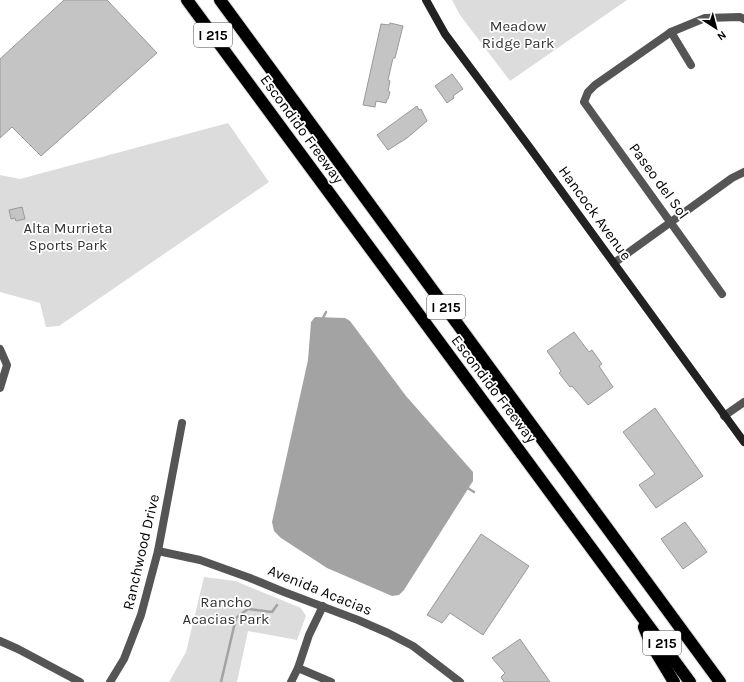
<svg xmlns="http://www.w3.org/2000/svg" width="744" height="682" font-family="Karla,sans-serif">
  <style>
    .green { fill: #dcdcdc }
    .water { fill: #a3a3a3 }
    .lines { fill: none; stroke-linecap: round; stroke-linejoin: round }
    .stream { stroke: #a3a3a3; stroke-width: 2.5 }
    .building { fill: #c4c4c4; stroke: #999 }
    .motorway-casing { stroke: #dbdbdb; stroke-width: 14 }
    .minor { stroke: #555; stroke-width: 8 }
    .secondary { stroke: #222; stroke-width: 8 }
    .motorway { stroke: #000; stroke-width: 12 }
    .labels { text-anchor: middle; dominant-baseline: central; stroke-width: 3.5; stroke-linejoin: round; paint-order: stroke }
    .shield { fill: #fff; stroke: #4c4c4c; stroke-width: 1 }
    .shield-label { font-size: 14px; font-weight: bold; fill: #000 }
    .park-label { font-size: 15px; fill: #333; stroke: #fff }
    .street-label { font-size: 15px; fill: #000; stroke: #fff }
  </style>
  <rect width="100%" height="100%" fill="#fff"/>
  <g class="green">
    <polygon points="452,0 627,0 510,81 460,15"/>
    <polygon points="228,123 269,182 59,326 46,327 40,303 0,292 0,175 20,179"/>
    <polygon points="204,577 235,581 301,608 306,616 297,640 248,631 237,682 169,682 186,652"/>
  </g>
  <polygon class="water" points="315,317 345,318 350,321 406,396 473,472 473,481 404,590 399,595 392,596 327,568 281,538 274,531 272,522 308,360 311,322"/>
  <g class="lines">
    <g class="stream">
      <polyline points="322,320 326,312"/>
      <polyline points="466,487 474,492"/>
      <polyline points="221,682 236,618 248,609 272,612 277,605"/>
    </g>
  </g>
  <g class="building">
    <polygon points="64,0 107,0 157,53 41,156 12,127 0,138 0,59"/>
    <polygon points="390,23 403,26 395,58 393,58 388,80 390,81 388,91 390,92 388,99 387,99 386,103 376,101 375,107 363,105 381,24 389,25"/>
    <polygon points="452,74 463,89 453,96 454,98 447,103 435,86"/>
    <polygon points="417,106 419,110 421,109 427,121 407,138 388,150 377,135"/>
    <polygon points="22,207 25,219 16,221 15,218 11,219 9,210"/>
    <polygon points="574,332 589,352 592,350 602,364 599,366 613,387 588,405 572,386 570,387 559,373 561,371 547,351"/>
    <polygon points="655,408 703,476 656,508 639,485 655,474 623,432"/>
    <polygon points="685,522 707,552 683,569 661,539"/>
    <polygon points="481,534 529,566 483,635 450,613 442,623 427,615"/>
    <polygon points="520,639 550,682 504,682 501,677 505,673 492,658"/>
  </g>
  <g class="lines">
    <g class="motorway-casing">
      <g id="motorway">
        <polyline points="187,0 690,682"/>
        <polyline points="220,0 720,682"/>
        <polyline points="644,627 651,644 674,682"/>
      </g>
    </g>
    <g class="minor">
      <polyline points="671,32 691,65"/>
      <polyline points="614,263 732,178 744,172"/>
      <polyline points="722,294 584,102 588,92 595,85 671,32 705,18 740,17 744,19"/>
      <polyline points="0,349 7,365 0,388"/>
      <polyline points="724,416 744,402"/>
      <polyline points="158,551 200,560 250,578 284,592 358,620 388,633 413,646 460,682"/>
      <polyline points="0,641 18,649 80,682"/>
      <polyline points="298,668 331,682"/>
      <polyline points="110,682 124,659 141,615 158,551 182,423"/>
      <polyline points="291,682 298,668 309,635 323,606"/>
    </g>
    <polyline class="secondary" points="426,0 445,34 530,148 744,442"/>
    <use href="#motorway" class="motorway"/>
  </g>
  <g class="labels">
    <g class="shield">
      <rect x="194" y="23" width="38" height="24" rx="3"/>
      <rect x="427" y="295" width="38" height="24" rx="3"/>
      <rect x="643" y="631" width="38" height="24" rx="3"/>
    </g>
    <g class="shield-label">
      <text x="213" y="35">I 215</text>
      <text x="446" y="307">I 215</text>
      <text x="662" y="643">I 215</text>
    </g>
    <g class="park-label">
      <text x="518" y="26">Meadow<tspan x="518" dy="17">Ridge Park</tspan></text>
      <text x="68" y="228">Alta Murrieta<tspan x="68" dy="17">Sports Park</tspan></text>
      <text x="226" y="602">Rancho<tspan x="226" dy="17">Acacias Park</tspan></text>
    </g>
    <g class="street-label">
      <text transform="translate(302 129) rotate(54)">Escondido Freeway</text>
      <text transform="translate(659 181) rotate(54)">Paseo del Sol</text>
      <text transform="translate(595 213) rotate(54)">Hancock Avenue</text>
      <text transform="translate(494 389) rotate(53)">Escondido Freeway</text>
      <text transform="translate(141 552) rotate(-77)">Ranchwood Drive</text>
      <text transform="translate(320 590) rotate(22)">Avenida Acacias</text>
    </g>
  </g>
  <g transform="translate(716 28) rotate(144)" stroke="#ffffff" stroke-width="3" paint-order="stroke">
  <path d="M0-3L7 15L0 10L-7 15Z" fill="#000000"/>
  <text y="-6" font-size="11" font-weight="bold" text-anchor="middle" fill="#000000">N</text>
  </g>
</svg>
